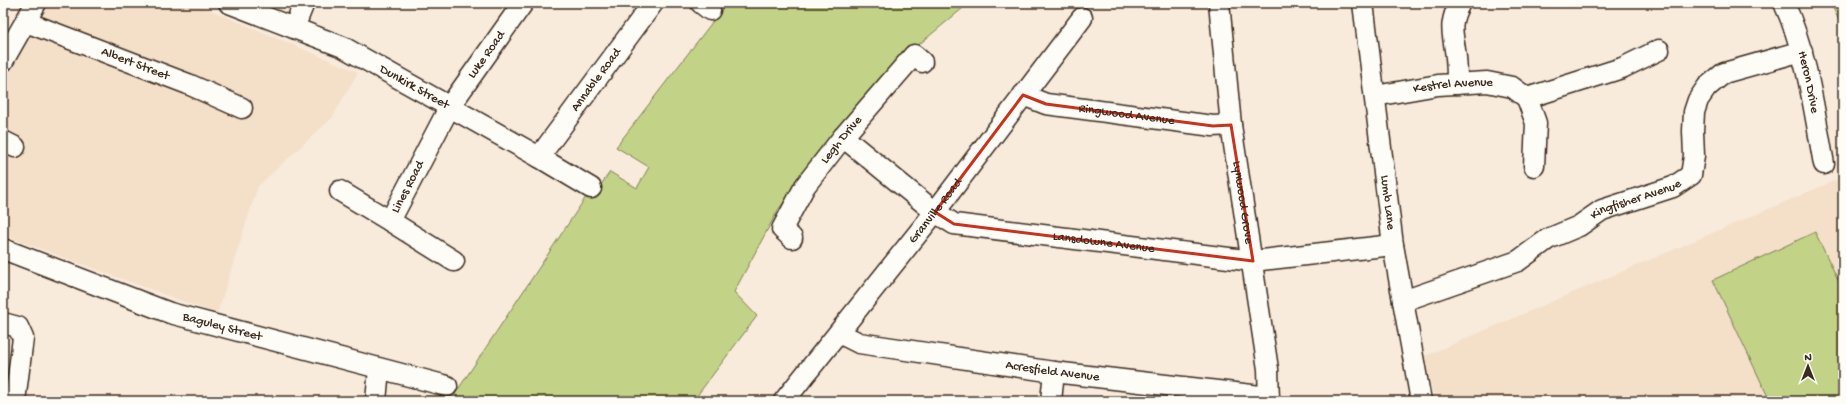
<svg xmlns="http://www.w3.org/2000/svg" width="1846" height="404" font-family="'Gochi Hand',sans-serif">
  <style>
    .built { fill: #f4dfc9 }
    .green { fill: #c2d388; stroke: #7e7e53 }
    .lines { fill: none; stroke-linecap: round; stroke-linejoin: round }
    .minor-casing { stroke: #3b2a1e; stroke-width: 23 }
    .minor { stroke: #fdfcf7; stroke-width: 20 }
    .marked { fill: none; stroke: #c8321e; stroke-width: 3; stroke-linejoin: round }
    .labels { text-anchor: middle; dominant-baseline: central; stroke-width: 4; stroke-linejoin: round; paint-order: stroke }
    .street-label { font-size: 13px; fill: #3b2a1e; stroke: #fdfcf7 }
  </style>
  <rect width="100%" height="100%" fill="#f8ebdc"/>
  <filter id="ink" filterUnits="userSpaceOnUse"><feTurbulence type="fractalNoise" baseFrequency=".025" numOctaves="2"/><feDisplacementMap in="SourceGraphic" scale="8" xChannelSelector="R" yChannelSelector="G"/><feConvolveMatrix kernelMatrix="1 2 1 2 8 2 1 2 1" color-interpolation-filters="sRGB"/></filter>
  <g filter="url(#ink)">
    <g class="built">
      <polygon points="43,3 193,3 358,72 332,118 258,186 217,314 3,235 3,74"/>
      <polygon points="1841,178 1843,185 1843,401 1434,401 1425,356"/>
    </g>
    <g class="green">
      <polygon points="727,3 969,3 887,71 778,210 734,292 757,316 693,401 460,401 455,394 586,197 594,194 610,172 637,188 649,167 616,147"/>
      <polygon points="1834,3 1843,3 1843,29 1831,4"/>
      <polygon points="1815,232 1843,290 1843,397 1835,401 1770,401 1713,280"/>
    </g>
    <g class="lines">
      <g class="minor-casing">
        <g id="minor">
          <path id="s1" d="M229,3L343,47L539,157L591,188"/>
          <polyline points="701,3 710,10"/>
          <path id="s2" d="M1219,3L1231,125L1268,369L1269,401"/>
          <path id="s3" d="M1363,3L1393,245L1421,401"/>
          <path id="s4" d="M1784,3C1807,53 1814,110 1824,164"/>
          <path id="s5" d="M26,22L188,84L242,108"/>
          <polyline points="294,28 304,3"/>
          <polyline points="3,61 36,3"/>
          <path d="M1457,84C1457,75 1457,67 1456,58C1454,35 1447,26 1460,3"/>
          <path id="s6" d="M1023,95L1046,104L1213,126L1231,125"/>
          <path id="s7" d="M1375,96L1438,85L1487,82L1512,87L1527,98L1622,68L1659,50"/>
          <polyline points="1527,98 1536,123 1534,166"/>
          <path id="s8" d="M843,137L935,212L954,224L1253,261L1393,245"/>
          <polyline points="3,141 15,147"/>
          <path id="s9" d="M539,157L653,3"/>
          <polyline points="340,191 390,221"/>
          <path id="s10" d="M792,238L782,229L805,186L843,137L914,55L922,62"/>
          <path id="s11" d="M3,249L170,313L447,386"/>
          <path id="s12" d="M454,261L390,221L450,106L523,3"/>
          <path id="s13" d="M1403,301L1518,261L1548,239L1579,226L1602,210L1673,187L1691,175L1694,156L1693,131L1694,112L1698,100L1707,87L1724,73L1802,51"/>
          <polyline points="3,323 18,327 23,338 15,401"/>
          <path id="s14" d="M839,333L859,343L1054,372L1269,397"/>
          <polyline points="376,401 379,369"/>
          <path id="s15" d="M784,401L935,212L1082,18"/>
          <polyline points="1051,401 1054,372"/>
        </g>
      </g>
      <use href="#minor" class="minor"/>
    </g>
  </g>
  <path class="marked" d="M1023,95L1046,104L1213,126L1231,125L1253,261L954,224L935,212Z"/>
  <g class="labels">
    <g class="street-label">
      <text stroke="none"><textPath href="#s12" startOffset="268">Luke Road</textPath></text>
      <text stroke="none"><textPath href="#s5" startOffset="117">Albert Street</textPath></text>
      <text stroke="none"><textPath href="#s9" startOffset="96">Annable Road</textPath></text>
      <text stroke="none"><textPath href="#s4" startOffset="83">Heron Drive</textPath></text>
      <text stroke="none"><textPath href="#s1" startOffset="204">Dunkirk Street</textPath></text>
      <text stroke="none"><textPath href="#s7" startOffset="79">Kestrel Avenue</textPath></text>
      <text stroke="none"><textPath href="#s6" startOffset="106">Ringwood Avenue</textPath></text>
      <text stroke="none"><textPath href="#s10" startOffset="121">Legh Drive</textPath></text>
      <text stroke="none"><textPath href="#s12" startOffset="114">Lines Road</textPath></text>
      <text stroke="none"><textPath href="#s13" startOffset="256">Kingfisher Avenue</textPath></text>
      <text stroke="none"><textPath href="#s2" startOffset="201">Lynwood Grove</textPath></text>
      <text stroke="none"><textPath href="#s3" startOffset="201">Lumb Lane</textPath></text>
      <text stroke="none"><textPath href="#s15" startOffset="243">Granville Road</textPath></text>
      <text stroke="none"><textPath href="#s8" startOffset="292">Lansdowne Avenue</textPath></text>
      <text stroke="none"><textPath href="#s11" startOffset="233">Baguley Street</textPath></text>
      <text stroke="none"><textPath href="#s14" startOffset="218">Acresfield Avenue</textPath></text>
    </g>
  </g>
  <rect width="1846" height="404" fill="none" stroke="#fdfcf7" stroke-width="16"/>
  <rect x="8" y="8" width="1830" height="388" fill="none" stroke="#3b2a1e" stroke-width="1.5" filter="url(#ink)"/>
  <g transform="translate(1808 366)" stroke="#fdfcf7" stroke-width="3" paint-order="stroke">
  <path d="M0-3L7 15L0 10L-7 15Z" fill="#3b2a1e"/>
  <text y="-6" font-size="11" font-weight="bold" text-anchor="middle" fill="#3b2a1e">N</text>
  </g>
</svg>
